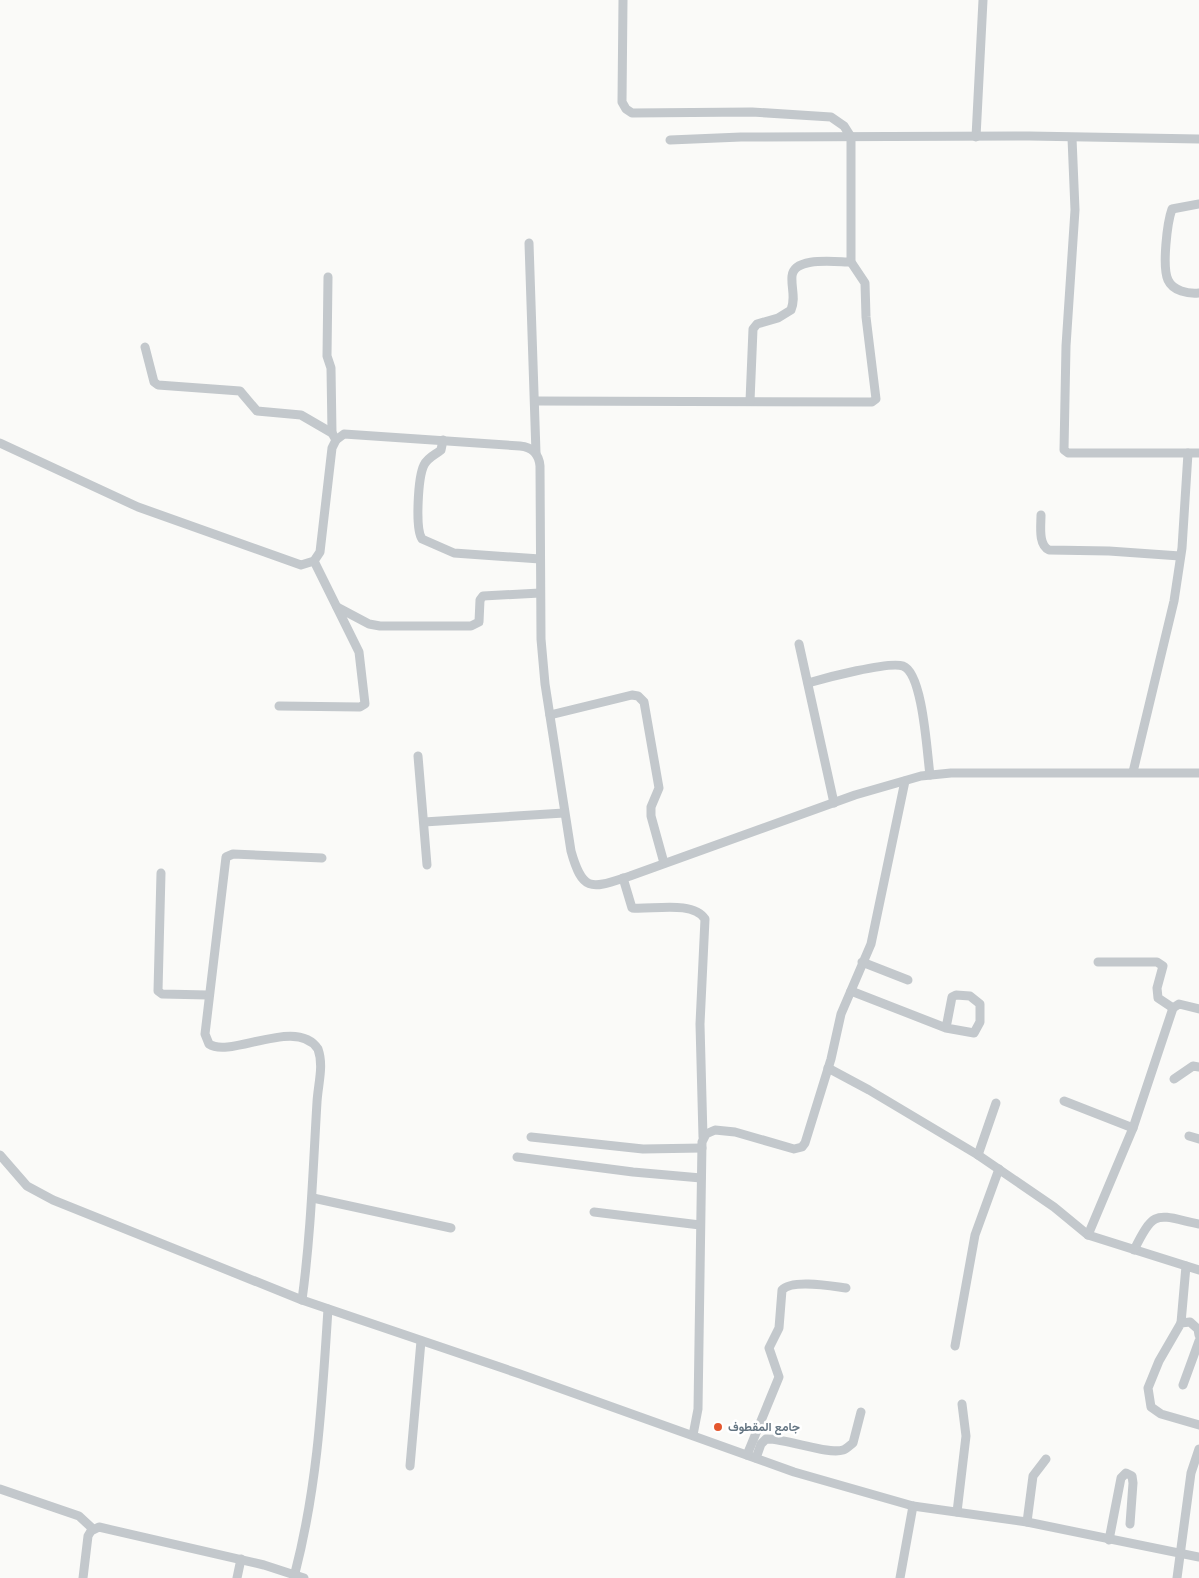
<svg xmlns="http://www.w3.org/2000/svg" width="1199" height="1578" font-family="Raleway,Vazirmatn,sans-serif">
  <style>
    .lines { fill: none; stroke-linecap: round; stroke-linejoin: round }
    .minor { stroke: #c3c8cc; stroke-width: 9 }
    .poi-dot { fill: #e4572e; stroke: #fff; stroke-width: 2 }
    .labels { text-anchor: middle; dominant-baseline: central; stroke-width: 5; stroke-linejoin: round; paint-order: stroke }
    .poi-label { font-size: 12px; font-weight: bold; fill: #657683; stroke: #fff; text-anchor: start }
  </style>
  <rect width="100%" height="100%" fill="#fafaf8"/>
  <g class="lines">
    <g class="minor">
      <polyline points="976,137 983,0"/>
      <polyline points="1072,138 1075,210 1066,346 1064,450 1068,453 1199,453"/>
      <polyline points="670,140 741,137 1029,136 1199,139"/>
      <path d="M1199,204L1172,209C1167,223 1162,267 1168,280C1173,291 1188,294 1199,293"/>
      <polyline points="529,243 536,453"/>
      <polyline points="328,277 327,356 331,368 332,433"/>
      <polyline points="145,347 154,382 158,385 240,391 257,411 301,415 332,433 336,440"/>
      <polyline points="535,401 872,402 876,399 866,317 865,283 851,262 851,137 844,126 831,117 752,112 632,113 626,109 622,102 623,0"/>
      <path d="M750,401L753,329L757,324L778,318L791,310C796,298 791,288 792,276C794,256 836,262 851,262"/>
      <path d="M443,440L441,450C435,455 428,457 424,465C418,477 415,529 422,539L454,553L540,559"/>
      <path d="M0,443L138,507L301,565L314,561L320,552L332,448L336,440L344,434L520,446C532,447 539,454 540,466L541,639L545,684L571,851C583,894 592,888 630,876L855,795L921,776L951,773H1199"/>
      <path d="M1041,515C1041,526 1038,545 1049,550L1109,551L1180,556"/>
      <polyline points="337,607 369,624 380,626 471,626 479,622 480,600 483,596 540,593"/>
      <polyline points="799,644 834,803"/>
      <path d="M808,683C825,678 889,661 903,666C923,673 927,754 930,775"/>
      <polyline points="279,706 360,707 365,704 359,652 314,561"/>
      <polyline points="550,715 632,695 638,696 644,702 659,788 651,807 651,816 664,863"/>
      <polyline points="418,756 427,865"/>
      <polyline points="1133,772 1174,601 1182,548 1188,453"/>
      <polyline points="424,822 564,813"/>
      <polyline points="161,873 158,991 162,994 208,995"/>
      <path d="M623,878L632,908C651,910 693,900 705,919L700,1024L703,1137"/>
      <polyline points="862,962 908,980"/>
      <polyline points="1098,962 1157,962 1163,966 1157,988 1158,998 1173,1008"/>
      <polyline points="851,991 946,1028 974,1033 980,1022 980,1004 970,996 956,995 952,997 946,1028"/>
      <polyline points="828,1068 869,1090 978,1155 1054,1207 1088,1235 1199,1270"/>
      <polyline points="1174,1079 1193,1066 1199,1067"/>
      <polyline points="1064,1101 1133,1128"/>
      <polyline points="1189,1136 1199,1139"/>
      <polyline points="531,1137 643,1149 702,1148"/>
      <polyline points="0,1155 27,1186 53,1200 302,1300 520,1374 794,1472 913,1506 1027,1522 1199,1557"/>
      <polyline points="978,1155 996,1103"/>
      <polyline points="517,1157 633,1172 701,1178"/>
      <polyline points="313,1198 451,1228"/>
      <polyline points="594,1212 700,1225"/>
      <polyline points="1088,1235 1133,1128 1173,1008 1179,1004 1199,1009"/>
      <path d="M1134,1250C1155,1208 1156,1215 1199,1224"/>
      <path d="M302,1300C311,1234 313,1168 317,1102C318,1084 324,1066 318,1049C297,1016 230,1059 209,1044L205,1034L226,857L233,854L322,858"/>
      <polyline points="1181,1323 1186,1266"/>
      <polyline points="1199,1335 1198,1329 1190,1322 1181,1323 1159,1361 1148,1388 1151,1407 1161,1414 1199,1425"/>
      <polyline points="955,1346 975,1235 999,1169"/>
      <polyline points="1183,1385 1199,1341"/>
      <polyline points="693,1435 698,1409 702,1142 706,1134 715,1130 735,1132 794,1149 802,1147 805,1143 831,1059 841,1014 871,944 905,781"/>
      <path d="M747,1455L779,1377L769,1348L779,1328L782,1290C792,1279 831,1286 846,1288"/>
      <path d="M756,1458L761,1444L766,1439C785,1438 828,1455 843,1450C846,1449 850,1445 853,1443L861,1412"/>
      <polyline points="410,1466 421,1341"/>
      <polyline points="0,1489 79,1516 93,1529"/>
      <polyline points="957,1512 966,1436 962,1404"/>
      <polyline points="1027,1522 1033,1476 1046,1459"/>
      <polyline points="1109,1540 1121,1478 1126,1473 1132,1476 1133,1483 1130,1524"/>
      <path d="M295,1573C318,1484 322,1400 328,1309"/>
      <polyline points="83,1578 88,1536 91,1531 99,1527 264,1565 304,1578"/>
      <polyline points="237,1578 241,1559"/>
      <polyline points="900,1578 913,1506"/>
      <polyline points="1177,1578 1191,1473 1199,1449"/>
    </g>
  </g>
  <circle class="poi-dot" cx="718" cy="1427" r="5"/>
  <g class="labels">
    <g class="poi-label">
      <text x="728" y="1427">جامع المقطوف</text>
    </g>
  </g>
</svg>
